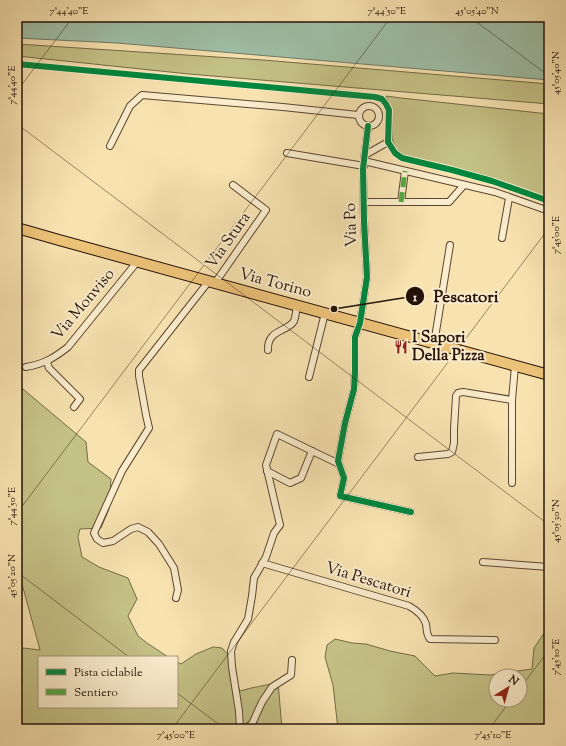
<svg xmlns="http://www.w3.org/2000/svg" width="566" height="746" font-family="'Sorts Mill Goudy',serif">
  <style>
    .green { fill: #c4c186; stroke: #746a46; fill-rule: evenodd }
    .water { fill: #9ebfa7; stroke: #6e7a67 }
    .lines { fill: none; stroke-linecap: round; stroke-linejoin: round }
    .street-casing { stroke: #5a4731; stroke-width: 8 }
    .primary-casing { stroke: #251307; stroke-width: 12 }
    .street { stroke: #faeccc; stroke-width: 6 }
    .primary { stroke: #ecc178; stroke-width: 10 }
    .quiet { stroke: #53a841; stroke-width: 5; stroke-dasharray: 10 5; stroke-linecap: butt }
    .cycleway-casing { stroke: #faeccc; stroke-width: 8 }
    .cycleway { stroke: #00873e; stroke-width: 6 }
    .ticks { fill: none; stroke: #251307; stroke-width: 1; stroke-opacity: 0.45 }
    .labels { text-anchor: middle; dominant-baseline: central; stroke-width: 4; stroke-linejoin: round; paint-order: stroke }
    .street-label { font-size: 16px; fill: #251307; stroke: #faeccc }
    .poi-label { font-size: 16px; font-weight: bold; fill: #251307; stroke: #faeccc; text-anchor: start }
    .leader { fill: none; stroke: #251307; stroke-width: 1.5 }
    .callout-dot { fill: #251307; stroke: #faeccc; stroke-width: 1.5 }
    .mark-label { font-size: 12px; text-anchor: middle; font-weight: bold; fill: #fff }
    .callout-label { font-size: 17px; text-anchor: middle; font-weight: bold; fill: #251307; stroke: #faeccc; stroke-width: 4; stroke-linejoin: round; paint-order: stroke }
    .neatline { fill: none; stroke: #251307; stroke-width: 1.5 }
    .ticks-label { font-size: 10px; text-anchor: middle; fill: #251307 }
  </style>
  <rect width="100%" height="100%" fill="#f7e2b0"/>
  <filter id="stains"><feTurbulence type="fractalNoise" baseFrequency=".005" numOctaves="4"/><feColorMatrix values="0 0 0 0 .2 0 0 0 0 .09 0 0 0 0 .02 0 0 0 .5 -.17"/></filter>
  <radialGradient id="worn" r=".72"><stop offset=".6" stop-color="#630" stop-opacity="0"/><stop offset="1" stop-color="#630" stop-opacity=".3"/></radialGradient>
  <g class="green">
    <polygon points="17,44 263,60 549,84 549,104 189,74 17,56"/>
    <path d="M386,96L401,98L549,114V198L493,178L402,155C387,143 394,128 391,111C391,105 388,101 386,96Z"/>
    <path d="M17,384L86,442L88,462L111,479L109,509L101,528L80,529L78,537L82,557L99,567L128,578L137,599L128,616L138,636L147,643L168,657H39V707H177V662L181,664L196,654L213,647L222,648L234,661L236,676L237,683L240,691C252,687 265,686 278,682L282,729H17V656L23,648L40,650L22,584L17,572V471L18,470L17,467Z"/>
    <path d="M549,628V729H338L333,685L325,657L327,645L335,639L352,643L366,644L390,651L415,656L435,676L453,673L490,675L532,669L534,648L547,629ZM496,676H520V700H496Z"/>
  </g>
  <polygon class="water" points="17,17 549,17 549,80 117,43 17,38"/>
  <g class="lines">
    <g class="street-casing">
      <g id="street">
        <circle cx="369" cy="116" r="10"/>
        <polyline points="368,126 363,169 364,221 367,277 360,323 355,337 355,371 354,389 345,423 338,461 344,478 340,496 411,512"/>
        <polyline points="110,146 130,106 142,95 283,107 358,115"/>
        <polyline points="287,153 364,166"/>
        <polyline points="365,155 388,142"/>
        <polyline points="364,161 495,192 549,211"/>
        <polyline points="364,202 449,202 464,185"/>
        <polyline points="401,202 405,171"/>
        <polyline points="502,238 509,198"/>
        <polyline points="215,283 266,210 233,185"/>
        <polyline points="434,344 450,245"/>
        <path d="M268,350C267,329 288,332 294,321C296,316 296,310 297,305"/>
        <polyline points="47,362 49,368 80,399 74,407"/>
        <path d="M26,367C44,364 54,358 68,347L137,262"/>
        <polyline points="309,377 325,313"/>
        <polyline points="418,457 448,454 452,452 454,443 454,429 456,396 458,393 463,392 512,400"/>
        <polyline points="267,471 290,483 301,478 312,451"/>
        <polyline points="512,483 512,400 515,366"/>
        <polyline points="483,562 549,567"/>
        <path d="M262,563L409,606C416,610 424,616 426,624C427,630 426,634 430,639L495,640"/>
        <polyline points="176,598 178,590 174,568 159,544 148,532 138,527 131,529 113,541 103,543 97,539 94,533 122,471 149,428 146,415 139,376 139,370 209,281"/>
        <polyline points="240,729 239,711 232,667 231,651 234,642 248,619 252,596 254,578 266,557 274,533 280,525 266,465 277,434 339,464"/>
        <polyline points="244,729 252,724 262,702 272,687 291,675 292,660"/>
      </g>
    </g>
    <g class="primary-casing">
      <polyline id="primary" points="17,228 59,240 549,375"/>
    </g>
    <use href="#street" class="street"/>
    <use href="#primary" class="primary"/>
    <polyline class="quiet" points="401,202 405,171"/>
    <g class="cycleway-casing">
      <g id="cycleway">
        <polyline points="17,64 375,97 382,99 386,104 389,110 388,142 395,153 402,158 452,170 492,181 549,201"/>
        <polyline points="368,126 363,169 364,221 367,277 360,323 355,337 355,371 354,389 345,423 338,461 344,478 340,496 411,512"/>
      </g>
    </g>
    <use href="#cycleway" class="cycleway"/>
  </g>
  <path class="ticks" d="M470,17L549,76M17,91L73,17M17,124L549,525M17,513L391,17M17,572L129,657M520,688L549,650M177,693L225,729M172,729L549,228M489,729L511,700"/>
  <defs>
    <g id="restaurant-bare" transform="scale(1.08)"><path d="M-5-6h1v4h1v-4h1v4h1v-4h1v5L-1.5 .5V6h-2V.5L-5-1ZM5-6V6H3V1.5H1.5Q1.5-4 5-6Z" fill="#8f2418" stroke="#faeccc" stroke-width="2.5" paint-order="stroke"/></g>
  </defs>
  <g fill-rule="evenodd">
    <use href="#restaurant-bare" x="401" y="347"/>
  </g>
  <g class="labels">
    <g class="street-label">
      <text transform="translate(352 225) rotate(-92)">Via Po</text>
      <text transform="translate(229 241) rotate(-55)">Via Stura</text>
      <text transform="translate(275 284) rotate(15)">Via Torino</text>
      <text transform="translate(84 305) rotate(-50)">Via Monviso</text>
      <text transform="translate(368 581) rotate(17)">Via Pescatori</text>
    </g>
    <g class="poi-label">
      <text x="412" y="338">I Sapori<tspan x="412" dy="18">Della Pizza</tspan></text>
    </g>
  </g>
  <path class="leader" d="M334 309L415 296"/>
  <g class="callout-dot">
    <circle cx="334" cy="309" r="4"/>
    <circle cx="415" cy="296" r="10"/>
  </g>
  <g class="mark-label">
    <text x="415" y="301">1</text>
  </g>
  <g class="callout-label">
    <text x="466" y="302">Pescatori</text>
  </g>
  <rect width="566" height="746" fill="none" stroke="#f7e2b0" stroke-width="44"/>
  <rect x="38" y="656" width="140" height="52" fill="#faeccc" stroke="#a5957d"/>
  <rect x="46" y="669" width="20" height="6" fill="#00873e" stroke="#a5957d"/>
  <text x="74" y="676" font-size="12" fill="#251307">Pista ciclabile</text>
  <rect x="46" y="689" width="20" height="6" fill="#53a841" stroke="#a5957d"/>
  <text x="74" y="696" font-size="12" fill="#251307">Sentiero</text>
  <g transform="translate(508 688) rotate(37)"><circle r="19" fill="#faeccc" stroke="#a5957d"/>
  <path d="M0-3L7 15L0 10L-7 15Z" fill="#8f2418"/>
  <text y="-6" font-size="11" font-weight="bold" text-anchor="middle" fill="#251307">N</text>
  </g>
  <rect x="22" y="22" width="522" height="702" class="neatline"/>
  <g class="ticks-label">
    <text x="69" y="14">7°44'40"E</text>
    <text x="387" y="14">7°44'50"E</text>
    <text x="477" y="14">45°05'40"N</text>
    <text transform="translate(555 73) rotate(-90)" y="4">45°05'40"N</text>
    <text transform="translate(11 85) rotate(-90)" y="4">7°44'40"E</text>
    <text transform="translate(555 235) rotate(-90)" y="4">7°45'00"E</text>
    <text transform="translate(11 506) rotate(-90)" y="4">7°44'50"E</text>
    <text transform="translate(555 521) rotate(-90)" y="4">45°05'30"N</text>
    <text transform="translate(11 576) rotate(-90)" y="4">45°05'20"N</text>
    <text transform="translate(555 657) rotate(-90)" y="4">7°45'10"E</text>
    <text x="176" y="738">7°45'00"E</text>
    <text x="493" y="738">7°45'10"E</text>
  </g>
  <rect width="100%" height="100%" filter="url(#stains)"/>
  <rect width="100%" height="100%" fill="url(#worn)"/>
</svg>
